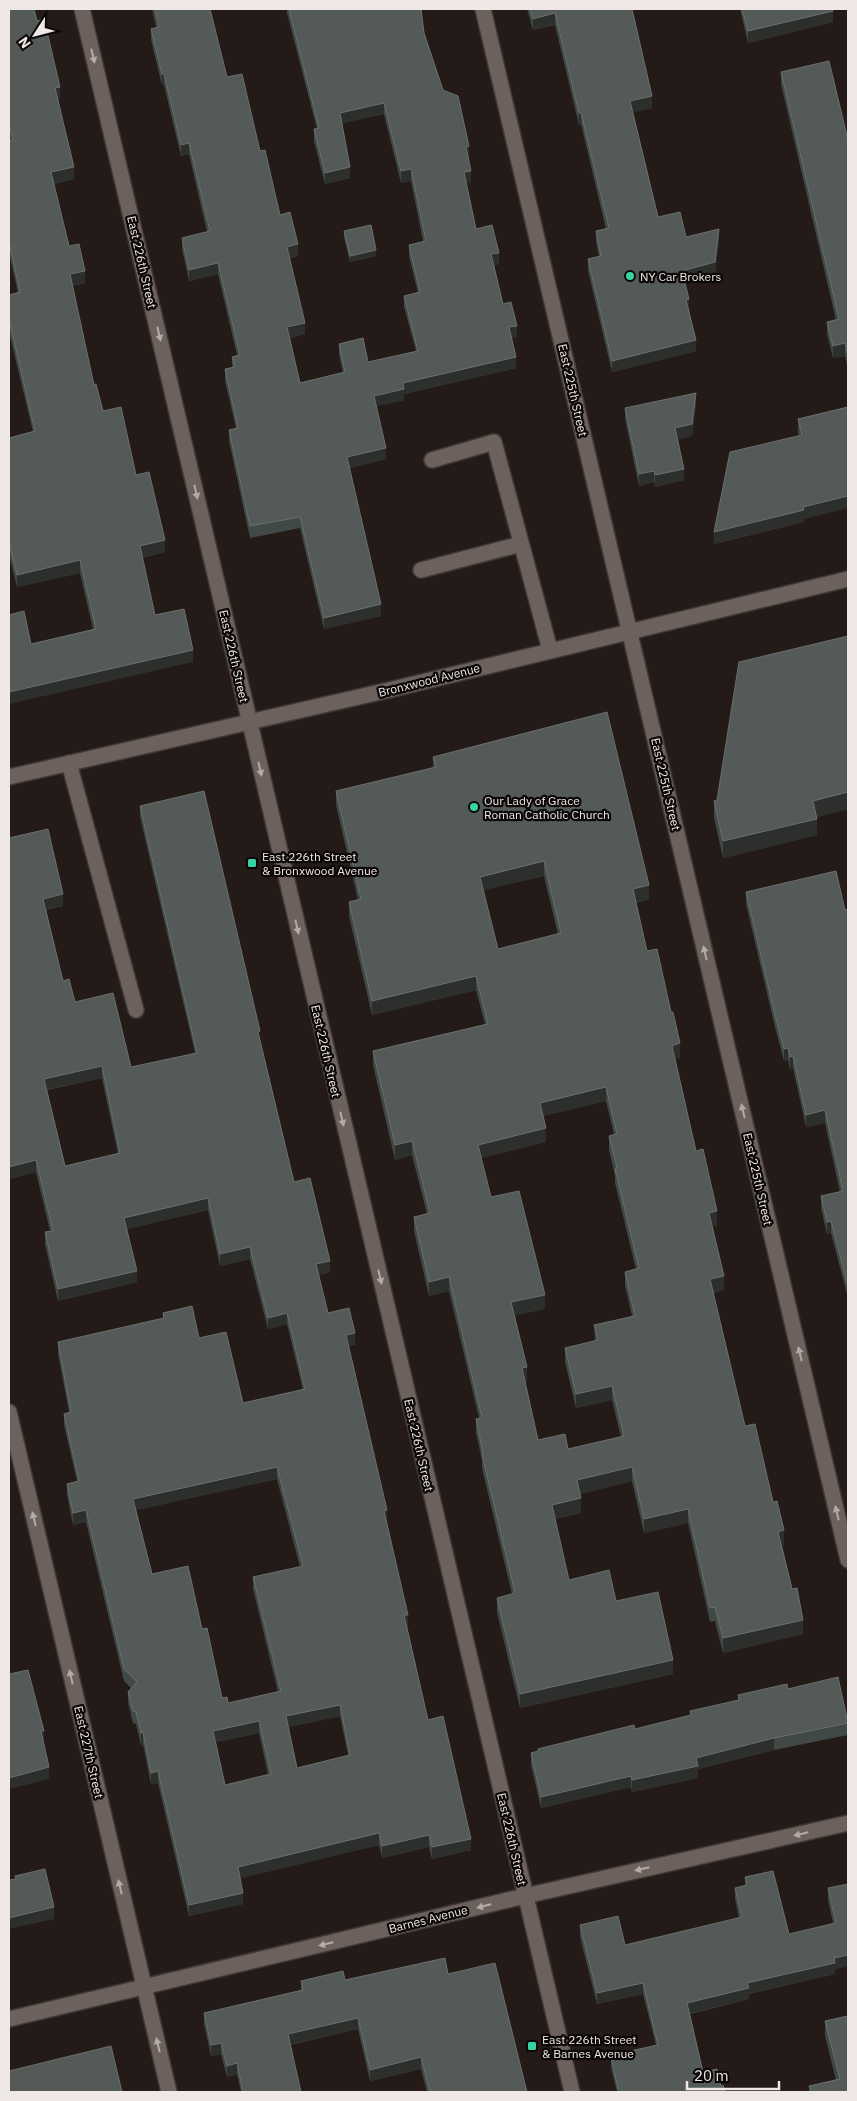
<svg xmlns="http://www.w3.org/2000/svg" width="857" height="2101" font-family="'IBM Plex Sans',sans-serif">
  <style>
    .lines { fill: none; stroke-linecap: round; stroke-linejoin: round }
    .minor-casing { stroke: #3f3837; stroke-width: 18 }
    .minor { stroke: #6d615e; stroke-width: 15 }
    .wall { fill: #404945; fill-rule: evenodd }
    .shaded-wall { fill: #2d2f2c }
    .building { fill: #535a57; stroke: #6b706d; fill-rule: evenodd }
    .oneway { fill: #b4aba9 }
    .poi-dot { fill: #39d4a5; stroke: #0a0706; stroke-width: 2 }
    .labels { text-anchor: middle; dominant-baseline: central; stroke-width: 4.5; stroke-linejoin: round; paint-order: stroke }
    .street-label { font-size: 12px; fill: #efe8e7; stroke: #0a0706 }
    .poi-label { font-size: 12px; fill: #efe8e7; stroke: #0a0706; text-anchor: start }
  </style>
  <rect width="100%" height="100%" fill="#241b19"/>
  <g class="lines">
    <g class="minor-casing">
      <g id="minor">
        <polyline points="82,9 572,2092"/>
        <polyline points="483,9 848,1560"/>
        <polyline points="432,460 494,442 550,650"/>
        <polyline points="421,570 521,544"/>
        <polyline points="69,763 136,1010"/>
        <polyline points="9,777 389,690 848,579"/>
        <polyline points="9,1412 169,2092"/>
        <polyline points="9,2019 525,1896 848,1823"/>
      </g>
    </g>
    <use href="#minor" class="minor"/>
  </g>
  <g class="wall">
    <polygon points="9,9 37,21 60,99 58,99 74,179 54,184 69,246 85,283 72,286 94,385 103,411 136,475 165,552 142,558 155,615 193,662 31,644 93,629 80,573 17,587 9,555 9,438 33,432 9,332 9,295 18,293 9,253 9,141 10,141 9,137"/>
    <polygon points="152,9 210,9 227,77 260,151 280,215 298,256 290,258 305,334 290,338 300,383 343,373 339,355 339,344 368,362 416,351 404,307 404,296 418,293 409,256 409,245 423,241 411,181 401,183 384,114 342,123 350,178 325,184 314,141 314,129 317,129 287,13 287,9 421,9 424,33 443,90 469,157 468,158 471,182 466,183 476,229 499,264 494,265 503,304 517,337 512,338 516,368 404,394 404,400 376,406 386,459 350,468 381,616 324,629 300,528 250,538 229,441 229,430 236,428 225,381 225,369 232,368 232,357 237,355 218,274 189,281 182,249 182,238 207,232 189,154 181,156 164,85 162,85 151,40 151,29 156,27"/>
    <polygon points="527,9 632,9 652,108 633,112 658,217 686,237 719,240 715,274 685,282 689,310 696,351 612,372 588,271 588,259 599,257 596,242 596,231 606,229 581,124 579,125 555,25 533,30"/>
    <polygon points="740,9 833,9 833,22 748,43"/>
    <polygon points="781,72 848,140 848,370 845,356 833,358 827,334 827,322 836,320 781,84"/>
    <polygon points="344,231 376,256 350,262 344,237"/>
    <polygon points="696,404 692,436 678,439 684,480 655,487 654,482 639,486 625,419 625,408"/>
    <polygon points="848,407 804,519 804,522 714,544 799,436 798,432 798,419"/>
    <path d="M433,757L649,899L636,903L647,951L680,1058L675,1059L696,1151L717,1225L712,1226L724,1290L713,1293L745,1426L784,1544L782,1545L803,1634L723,1653L715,1621L710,1622L688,1523L644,1533L632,1481L580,1494L581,1513L555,1519L569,1580L616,1601L673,1674L520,1708L497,1612V1598L512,1594L482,1468V1460L476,1433V1419L479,1418L449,1291L429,1296L414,1231V1217L427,1214L412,1155L395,1160L373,1065V1051L485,1024L476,990L372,1015L349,916V902L358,900L336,805V791L433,768ZM544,876L558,934L498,949L483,890ZM606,1101L614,1134L609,1136V1150L615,1176V1183L636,1269L625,1272V1286L632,1316L594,1325L595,1341L565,1348V1362L576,1408L612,1400L621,1437L568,1449L538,1440L525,1382L527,1381L515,1315L545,1309L491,1197L481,1158L546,1142L543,1116Z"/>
    <polygon points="717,800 848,809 817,817 817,835 723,858 714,818 714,801"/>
    <path d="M140,806L260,1041L294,1182L330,1272L319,1275L328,1313L355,1344L349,1346L387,1522L408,1626H407L428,1720L471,1850L432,1859L429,1847L382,1858L379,1845L240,1878L243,1904L189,1916L158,1783L151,1784L143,1744L141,1745L136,1724L133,1723L128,1703V1692L131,1688L124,1681L86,1522L73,1525L67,1495V1484L77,1481L64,1425V1414L69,1412L58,1354V1342L163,1319V1313L199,1338L243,1403L303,1390L287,1324L268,1329L250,1259L220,1266L208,1210L127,1229L137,1282L58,1301L45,1244V1232L50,1231L36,1172L9,1179V838L63,906L46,910L63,981L75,1002L131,1067L195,1053L140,817ZM102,1078L118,1154L65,1166L47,1090ZM277,1479L300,1567L253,1577V1589L278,1692L228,1703L222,1698L202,1629L152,1574L136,1510ZM340,1716L348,1755L297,1768L288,1727ZM259,1733L268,1774L225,1785L216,1742Z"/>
    <polygon points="746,892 845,910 848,909 848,1298 831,1233 827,1234 821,1208 821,1196 840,1192 825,1123 806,1127 793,1068 790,1069 788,1060 784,1061 775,1027 746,904"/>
    <polygon points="788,1689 848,1723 848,1735 774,1750 698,1769 698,1778 632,1792 631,1787 541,1808 531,1765 531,1753 538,1751 538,1749 635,1729 690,1715 690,1711 738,1701 738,1695"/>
    <polygon points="745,1877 789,1934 833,1923 828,1900 828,1888 848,1884 848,1966 835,1969 835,1974 749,1994 749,1999 690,2014 703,2072 721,2086 725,2092 617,2092 611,2068 611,2057 621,2055 621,2053 656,2045 643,1994 597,2004 580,1937 580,1925 625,1945 739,1918 735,1899 735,1888 745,1886"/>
    <polygon points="448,1974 527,2092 427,2092 421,2069 370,2081 358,2029 290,2045 301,2092 241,2092 237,2074 227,2077 221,2054 211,2056 204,2024 204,2013 301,1990 301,1981 345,1980"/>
    <polygon points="825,2021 848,2092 809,2092 809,2086 836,2080 825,2036"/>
  </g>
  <g class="shaded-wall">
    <polygon points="833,11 833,22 748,43 748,31"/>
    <polygon points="555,13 555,25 533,30 533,19"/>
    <rect x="162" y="74" width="2" height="11"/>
    <polygon points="60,87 60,99 55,100 55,88"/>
    <polygon points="652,96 652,108 630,113 630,101"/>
    <polygon points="384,103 384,114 340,124 340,113"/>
    <polygon points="579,113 581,113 581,124 579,125"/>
    <polygon points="189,143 189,154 181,156 181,145"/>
    <polygon points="469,146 469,157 466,158 466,147"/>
    <polygon points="74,167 74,179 51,184 51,172"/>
    <polygon points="350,167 350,178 325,184 325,173"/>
    <polygon points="411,169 411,181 401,183 401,171"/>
    <polygon points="471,171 471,182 464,184 464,172"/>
    <polygon points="719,229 719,240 715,274 682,282 682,271"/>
    <polygon points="298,244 298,256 287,258 287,247"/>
    <polygon points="376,250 376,256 350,262 350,256"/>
    <polygon points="499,253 499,264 491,266 491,254"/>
    <polygon points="218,263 218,274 189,281 189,270"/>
    <polygon points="85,271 85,283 70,286 70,274"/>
    <polygon points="689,299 689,310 686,311 686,300"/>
    <polygon points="305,323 305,334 287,339 287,327"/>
    <polygon points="517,326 517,337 509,339 509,327"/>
    <polygon points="696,340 696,351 612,372 612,361"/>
    <polygon points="845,343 845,356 833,358 833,346"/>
    <polygon points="516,357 516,368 404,394 404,400 374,407 374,396 403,383"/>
    <polygon points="696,393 696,404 692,436 675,440 675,428"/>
    <polygon points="386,448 386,459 347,469 347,457"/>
    <polygon points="684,469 684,480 655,487 655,475"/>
    <polygon points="654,471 654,482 639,486 639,474"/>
    <polygon points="848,496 848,508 804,519 804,522 714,544 714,532 803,507"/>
    <polygon points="165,540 165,552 140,558 140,546"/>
    <polygon points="80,560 80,573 17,587 17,575"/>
    <polygon points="381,604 381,616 324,629 324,618"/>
    <polygon points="193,650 193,662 9,704 9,692"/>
    <polygon points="848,792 848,809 813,818 813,801"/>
    <polygon points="817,819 817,835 723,858 723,841"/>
    <polygon points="544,861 544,876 480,891 480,877"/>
    <polygon points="649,885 649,899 633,903 633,889"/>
    <polygon points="63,894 63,906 43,910 43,899"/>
    <polygon points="476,976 476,990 372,1015 372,1001"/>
    <polygon points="680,1043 680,1058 672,1060 672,1046"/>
    <polygon points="788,1048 788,1060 784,1061 784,1049"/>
    <polygon points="793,1056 793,1068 790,1069 790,1057"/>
    <polygon points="102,1066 102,1078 44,1090 44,1079"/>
    <polygon points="606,1087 606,1101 540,1117 540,1103"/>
    <polygon points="825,1110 825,1123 806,1127 806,1115"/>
    <polygon points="546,1128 546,1142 478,1159 478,1145"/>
    <polygon points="412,1141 412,1155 395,1160 395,1145"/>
    <polygon points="36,1160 36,1172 9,1179 9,1167"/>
    <polygon points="208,1198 208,1210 124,1230 124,1218"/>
    <polygon points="717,1211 717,1225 709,1227 709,1213"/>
    <polygon points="831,1221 831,1233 827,1234 827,1222"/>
    <polygon points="250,1247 250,1259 220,1266 220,1254"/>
    <polygon points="330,1261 330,1272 316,1276 316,1264"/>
    <polygon points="137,1271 137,1282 58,1301 58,1289"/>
    <polygon points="724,1276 724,1290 710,1293 710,1279"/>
    <polygon points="449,1277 449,1291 429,1296 429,1282"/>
    <polygon points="545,1295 545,1309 511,1316 511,1302"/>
    <polygon points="287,1313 287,1324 268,1329 268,1318"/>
    <polygon points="355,1333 355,1344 346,1346 346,1335"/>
    <polygon points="527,1367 527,1381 522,1382 522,1368"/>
    <polygon points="612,1386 612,1400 576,1408 576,1394"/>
    <polygon points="277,1467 277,1479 133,1511 133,1499"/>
    <polygon points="632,1467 632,1481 577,1495 577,1480"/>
    <polygon points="581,1498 581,1513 552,1520 552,1505"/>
    <polygon points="688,1509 688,1523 644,1533 644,1519"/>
    <polygon points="86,1510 86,1522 73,1525 73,1513"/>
    <polygon points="387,1510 387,1522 384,1511"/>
    <polygon points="784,1530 784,1544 778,1546 778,1532"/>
    <polygon points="404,1615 408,1615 408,1626 404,1627"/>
    <polygon points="803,1620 803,1634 723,1653 723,1638"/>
    <polygon points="673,1660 673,1674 520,1708 520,1694"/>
    <polygon points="340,1705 340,1716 286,1728 286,1716"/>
    <polygon points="259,1721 259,1733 213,1743 213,1731"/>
    <polygon points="41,1731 44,1731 44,1742"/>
    <polygon points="143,1732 143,1744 141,1745 141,1733"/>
    <polygon points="774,1738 774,1750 698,1769 698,1778 632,1792 632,1780 696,1758"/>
    <polygon points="49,1767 49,1779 9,1789 9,1778"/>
    <polygon points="158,1771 158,1783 151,1784 151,1773"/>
    <polygon points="631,1776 631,1787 541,1808 541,1797"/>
    <polygon points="379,1833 379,1845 238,1879 238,1867"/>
    <polygon points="429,1835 429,1847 382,1858 382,1846"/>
    <polygon points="471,1839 471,1850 432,1859 432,1847"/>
    <polygon points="243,1893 243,1904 189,1916 189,1905"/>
    <polygon points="54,1907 54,1919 9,1929 9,1918"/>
    <polygon points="848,1955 848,1966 835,1969 835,1974 749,1994 749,1999 687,2014 687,2003 747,1983"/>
    <polygon points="643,1983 643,1994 597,2004 597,1993"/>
    <polygon points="358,2018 358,2029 288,2045 288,2034"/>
    <polygon points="221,2043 221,2054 211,2056 211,2045"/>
    <polygon points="421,2057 421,2069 370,2081 370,2070"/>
    <polygon points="237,2063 237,2074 227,2077 227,2066"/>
  </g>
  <g class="building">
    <polygon points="9,9 34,9 37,21 44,19 60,87 55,88 74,167 51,172 69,246 79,244 85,271 70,274 94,385 96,384 103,411 121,407 136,475 149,472 165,540 140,546 155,615 184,609 193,650 9,692 9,615 24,611 31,644 96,629 80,560 17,575 9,543 9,438 35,431 9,319 9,295 20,292 9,241 9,209 10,209 9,202 9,141 13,140 9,125"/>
    <polygon points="155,9 210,9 227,77 242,74 260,151 265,150 280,215 290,212 298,244 287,247 305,323 287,327 300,383 345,372 339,344 363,338 368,362 418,351 404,296 420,292 409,245 426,241 411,169 401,171 384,103 340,113 350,167 325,173 314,129 319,128 289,9 421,9 424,33 443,90 458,96 469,146 466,147 471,171 464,172 476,229 492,225 499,253 491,254 503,304 511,302 517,326 509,327 516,357 403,383 404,389 374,396 386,448 347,457 381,604 324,618 300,517 250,526 229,430 238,428 225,369 235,367 232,357 240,355 218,263 189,270 182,238 210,231 189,143 181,145 164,74 162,74 151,29 159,27"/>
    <polygon points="530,9 632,9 652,96 630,101 658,217 680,212 686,237 719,229 715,262 682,271 689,299 686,300 696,340 612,361 588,259 601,256 596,231 609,228 581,113 579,113 555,13 533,19"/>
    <polygon points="742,9 833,9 833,11 748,31"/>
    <polygon points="829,61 848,140 848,357 845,343 833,346 827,322 839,319 781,72"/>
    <polygon points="371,225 376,250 350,256 344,231"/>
    <polygon points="696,393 692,424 675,428 684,469 655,475 654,471 639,474 625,408"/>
    <polygon points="848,407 848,496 803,507 804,510 714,532 730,452 802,435 798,419"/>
    <polygon points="848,636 848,792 813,801 817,819 723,841 714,801 717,800 739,662"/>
    <path d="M607,712L649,885L633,889L647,951L657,949L671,1012H673L680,1043L672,1046L696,1151L703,1149L717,1211L709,1213L724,1276L710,1279L745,1426L755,1424L773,1502L777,1501L784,1530L778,1532L792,1589L797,1588L803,1620L723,1638L715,1607L710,1608L688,1509L644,1519L632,1467L577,1480L581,1498L552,1505L569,1580L609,1570L616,1601L658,1592L673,1660L520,1694L497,1598L515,1593L482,1454L483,1453L476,1419L482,1418L449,1277L429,1282L414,1217L430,1213L412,1141L395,1145L373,1051L488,1024L476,976L372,1001L349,902L361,899L336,791L436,767L433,757ZM544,861L561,933L498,949L480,877ZM606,1087L617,1134L609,1136L617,1168L615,1169L639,1268L625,1272L635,1316L594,1325L598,1340L565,1348L576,1394L612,1386L624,1436L568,1449L565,1434L538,1440L522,1368L527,1367L511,1302L545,1295L519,1191L491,1197L478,1145L546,1128L540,1103Z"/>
    <path d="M204,791L260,1031L258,1032L294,1182L310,1178L330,1261L316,1264L328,1313L349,1308L355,1333L346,1335L387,1510L384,1511L408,1615H404L428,1720L443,1716L471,1839L432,1847L429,1835L382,1846L379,1833L238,1867L243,1893L189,1905L158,1771L151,1773L143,1732L141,1733L136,1712L133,1711L128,1692L137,1682L124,1669L86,1510L73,1513L67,1484L79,1481L64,1414L71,1412L58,1342L164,1318L163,1313L192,1306L199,1338L226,1332L243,1403L305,1389L287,1313L268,1318L250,1247L220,1254L208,1198L124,1218L137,1271L58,1289L45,1232L53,1231L36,1160L9,1167V838L48,829L63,894L43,899L63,981L69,979L75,1002L113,993L131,1067L197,1053L140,806ZM102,1066L120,1153L65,1166L44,1079ZM277,1467L303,1566L253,1577L281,1691L228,1703L227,1697L222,1698L207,1628L202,1629L188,1566L152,1574L133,1499ZM340,1705L350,1755L297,1768L286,1716ZM259,1721L271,1774L225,1785L213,1731Z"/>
    <polygon points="836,871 845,910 848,909 848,1286 831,1221 827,1222 821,1196 843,1191 825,1110 806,1115 793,1056 790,1057 788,1048 784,1049 775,1015 746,892"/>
    <polygon points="28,1670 44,1731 41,1731 49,1767 9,1778 9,1674"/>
    <polygon points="838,1677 848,1723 774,1738 696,1758 698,1766 632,1780 631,1776 541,1797 531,1753 538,1751 538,1749 634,1725 635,1729 691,1715 690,1711 739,1700 738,1695 787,1684 788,1689"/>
    <polygon points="45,1869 54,1907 9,1918 9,1880 16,1879 15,1876"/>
    <polygon points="773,1871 789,1934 836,1923 828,1888 848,1884 848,1955 834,1958 835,1963 747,1983 749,1988 687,2003 703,2072 717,2069 721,2086 723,2085 725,2092 619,2092 611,2057 621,2054 621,2053 658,2045 643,1983 597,1993 580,1925 618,1916 625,1945 742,1917 735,1888 747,1885 745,1877"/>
    <polygon points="445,1958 448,1974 495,1963 527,2092 430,2092 421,2057 370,2070 358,2018 288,2034 301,2092 243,2092 237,2063 227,2066 221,2043 211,2045 204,2013 303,1990 301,1981 343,1971 345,1980"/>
    <polygon points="848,2016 848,2092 811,2092 809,2086 840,2079 825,2021"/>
    <polygon points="111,2046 122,2092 9,2092 9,2071"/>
  </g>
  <defs><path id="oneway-solid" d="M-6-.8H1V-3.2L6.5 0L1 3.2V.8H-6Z" transform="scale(1.25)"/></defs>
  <g class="oneway">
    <use href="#oneway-solid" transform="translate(93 56) rotate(77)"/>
    <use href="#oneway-solid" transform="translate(159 334) rotate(77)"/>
    <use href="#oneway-solid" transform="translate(196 492) rotate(77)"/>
    <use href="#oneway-solid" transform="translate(260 769) rotate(77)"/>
    <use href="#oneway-solid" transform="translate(297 927) rotate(77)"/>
    <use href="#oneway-solid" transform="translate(705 953) rotate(-103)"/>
    <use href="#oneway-solid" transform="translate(743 1111) rotate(-103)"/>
    <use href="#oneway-solid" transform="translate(342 1119) rotate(77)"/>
    <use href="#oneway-solid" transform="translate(380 1277) rotate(77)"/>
    <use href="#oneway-solid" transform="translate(800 1354) rotate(-103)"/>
    <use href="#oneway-solid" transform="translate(837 1513) rotate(-103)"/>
    <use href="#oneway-solid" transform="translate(34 1519) rotate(-103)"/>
    <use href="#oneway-solid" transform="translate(71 1677) rotate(-103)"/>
    <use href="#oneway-solid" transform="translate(801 1834) rotate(167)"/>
    <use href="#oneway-solid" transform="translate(642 1869) rotate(167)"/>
    <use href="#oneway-solid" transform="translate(120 1887) rotate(-103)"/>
    <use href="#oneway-solid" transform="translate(484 1906) rotate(166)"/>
    <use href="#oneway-solid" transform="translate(326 1944) rotate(166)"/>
    <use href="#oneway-solid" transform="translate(158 2045) rotate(-103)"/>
  </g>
  <g class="poi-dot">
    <circle cx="630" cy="276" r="5"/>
    <circle cx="474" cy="807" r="5"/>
    <rect x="247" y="858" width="10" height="10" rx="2.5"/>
    <rect x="527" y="2041" width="10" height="10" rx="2.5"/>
  </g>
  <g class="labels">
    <g class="street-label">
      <text transform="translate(142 262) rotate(77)">East 226th Street</text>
      <text transform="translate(573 390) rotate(77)">East 225th Street</text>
      <text transform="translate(234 656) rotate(77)">East 226th Street</text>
      <text transform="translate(429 680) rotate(-14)">Bronxwood Avenue</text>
      <text transform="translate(666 784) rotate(77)">East 225th Street</text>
      <text transform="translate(326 1051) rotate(77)">East 226th Street</text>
      <text transform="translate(758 1179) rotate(77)">East 225th Street</text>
      <text transform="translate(419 1445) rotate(77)">East 226th Street</text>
      <text transform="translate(89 1752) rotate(77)">East 227th Street</text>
      <text transform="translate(512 1839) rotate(77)">East 226th Street</text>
      <text transform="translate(428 1919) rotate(-14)">Barnes Avenue</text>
    </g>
    <g class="poi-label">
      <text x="640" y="276">NY Car Brokers</text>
      <text x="484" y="800">Our Lady of Grace<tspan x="484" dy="14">Roman Catholic Church</tspan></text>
      <text x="262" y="856">East 226th Street<tspan x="262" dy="14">&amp; Bronxwood Avenue</tspan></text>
      <text x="542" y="2039">East 226th Street<tspan x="542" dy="14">&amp; Barnes Avenue</tspan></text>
    </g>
  </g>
  <rect width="857" height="2101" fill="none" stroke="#efe8e7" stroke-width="20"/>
  <g transform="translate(35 35) rotate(234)" stroke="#0a0706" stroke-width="4" paint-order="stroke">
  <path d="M0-4L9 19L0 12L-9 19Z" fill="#efe8e7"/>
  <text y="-8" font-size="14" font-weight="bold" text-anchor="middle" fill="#efe8e7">N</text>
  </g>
  <path d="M687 2081v8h92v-8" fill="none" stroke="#efe8e7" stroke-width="2.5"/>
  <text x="694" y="2081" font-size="15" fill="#efe8e7" stroke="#0a0706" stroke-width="4" paint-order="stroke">20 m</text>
</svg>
